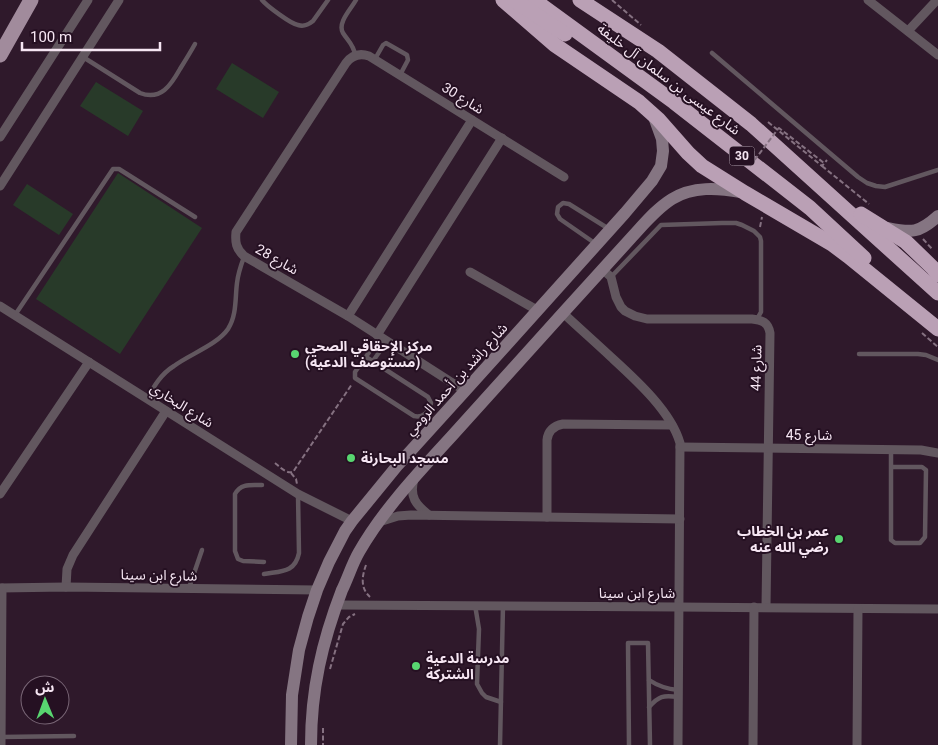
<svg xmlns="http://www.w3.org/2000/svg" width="938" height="745" font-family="Roboto,'Noto Sans Arabic',sans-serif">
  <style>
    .pitch { fill: #283a29 }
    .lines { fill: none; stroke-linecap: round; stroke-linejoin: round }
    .path { stroke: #857181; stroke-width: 2; stroke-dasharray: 5 2.5; stroke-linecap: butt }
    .lane { stroke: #62575f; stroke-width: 4.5 }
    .street { stroke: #62575f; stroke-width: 9 }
    .secondary { stroke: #857582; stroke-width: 12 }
    .primary { stroke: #a18b9c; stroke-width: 15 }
    .highway { stroke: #baa0b5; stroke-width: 15 }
    .path-bridge { stroke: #857181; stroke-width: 2; stroke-dasharray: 5 2.5; stroke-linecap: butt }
    .poi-dot { fill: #58d570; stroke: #251022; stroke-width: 2 }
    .labels { text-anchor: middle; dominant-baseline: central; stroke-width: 4; stroke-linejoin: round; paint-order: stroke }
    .shield { fill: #251022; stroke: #b7a6b4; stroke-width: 1 }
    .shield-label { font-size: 12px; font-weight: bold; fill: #f6e6f3 }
    .street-label { font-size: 14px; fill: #f6e6f3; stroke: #251022 }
    .poi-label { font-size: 14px; font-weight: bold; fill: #f6e6f3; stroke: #251022; text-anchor: start }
  </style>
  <rect width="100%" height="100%" fill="#2f192b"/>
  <g class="pitch">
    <polygon points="232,63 279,92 263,118 216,89"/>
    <polygon points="96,82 143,111 128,136 80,106"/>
    <polygon points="118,173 202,228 120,354 36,299"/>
    <polygon points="27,184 73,214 59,235 13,205"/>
  </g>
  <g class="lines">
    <g class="path">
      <polyline points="612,0 641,25"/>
      <polyline points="768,122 822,166 827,160"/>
      <polyline points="778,129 779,128 824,163"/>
      <polyline points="822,166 869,204"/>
      <polyline points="760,227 762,217"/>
      <polyline points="923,239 933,250"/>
      <polyline points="922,333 938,347"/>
      <path d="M275,463C280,467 286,474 293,472L352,384"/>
      <polyline points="291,473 296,479 297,484"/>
      <path d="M366,565C362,576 360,588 370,597"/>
      <polyline points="330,669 343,624 349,617 355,614"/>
      <polyline points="323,728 323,745"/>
    </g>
    <g class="lane">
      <path d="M262,0C267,6 291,24 298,25C304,27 308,25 313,21L328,0"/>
      <polyline points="712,53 858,177 867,183 876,186 885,187 938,170"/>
      <path d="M355,55C354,45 348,41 343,33C337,23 351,9 356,0"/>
      <path d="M83,57L140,93C161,101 171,85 180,69C185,61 190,53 195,44"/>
      <polyline points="375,59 383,45 386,43 407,55 408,60 400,75"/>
      <polyline points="596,244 560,219 557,214 558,207 563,203 569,204 609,229"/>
      <polyline points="611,277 661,225 722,223 736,223 742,225 754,231 760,237 761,241 761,312 757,319"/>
      <polyline points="15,315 113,169 119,169 195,217"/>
      <polyline points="859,354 918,354 926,355 938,360"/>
      <path d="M366,357L428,397L431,403C429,412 423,418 414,416L355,378V372L380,337"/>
      <polyline points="373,361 387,341"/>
      <path d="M147,399C154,386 161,374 174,366C190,354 217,345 228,329C237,315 235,298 237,283C238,274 241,265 244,257"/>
      <polyline points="891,449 891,540 895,543 920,543 925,537 926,470 922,467 891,467"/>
      <path d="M262,485C251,485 241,483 235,494V551L238,559L243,561L264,562"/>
      <path d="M264,574C281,571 295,573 299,553L298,494"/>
      <polyline points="189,588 202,550"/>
      <polyline points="475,605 479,629 477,684 482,693 486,697 501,702"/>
      <path d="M649,680C658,686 667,689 678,690"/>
      <path d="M649,707C659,696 663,695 678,697"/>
      <polyline points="1,737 74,736"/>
      <polyline points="500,745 503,605"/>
      <polyline points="629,745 628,643 648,643 650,745"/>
    </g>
    <g class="street">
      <polyline points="868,0 938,55"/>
      <polyline points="908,31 936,1"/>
      <polyline points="0,137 88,0"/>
      <polyline points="0,186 119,0"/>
      <path d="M602,269L611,277L616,297L621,307L625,311L635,316L647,319H752C762,320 768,322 770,333L766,607"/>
      <polyline points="470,272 537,310"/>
      <polyline points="0,306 298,494 352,521"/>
      <path d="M563,313C579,328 595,342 611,357C635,379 671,411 680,443L678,745"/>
      <polyline points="348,316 472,120"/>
      <polyline points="377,335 502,138"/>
      <path d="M465,391L348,316L244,256C236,249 235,242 236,232L346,63C352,55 360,53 369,56L564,177"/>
      <polyline points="680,447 921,450 938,453"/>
      <path d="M414,479C409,497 416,505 429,515"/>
      <polyline points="0,494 89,362"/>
      <path d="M547,517V440C548,431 553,426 563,424L672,425"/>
      <polyline points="379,522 398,516 411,515 680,519"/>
      <polyline points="66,587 67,569 73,555 166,411"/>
      <polyline points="0,588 66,587 317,590"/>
      <polyline points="337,605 678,607 938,609"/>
      <polyline points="1,745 2,588"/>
      <polyline points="753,745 754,607"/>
      <polyline points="857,745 858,609"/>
    </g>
    <g class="secondary">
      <path d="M888,228C912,233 919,233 938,216"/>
      <polyline points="291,745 292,695 299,650 308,617 317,590 329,562 345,531 352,521 397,466 465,391 625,213 652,181 661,166 663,151 662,139 654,117"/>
      <path d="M311,745C311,690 322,642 342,590C348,578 352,564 359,552C383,510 418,473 451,437C488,396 525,355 562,314C585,289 608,263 631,238C644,224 656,209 672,199C693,186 718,188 741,192"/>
    </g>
    <polyline class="primary" points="0,55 31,0"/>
    <g class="highway">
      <polyline points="503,0 555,45 639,102 658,119 688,153 702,166 745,193 832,244 848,256 938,329"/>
      <polyline points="534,0 674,102 810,208 864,258"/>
      <polyline points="580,0 658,51 751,124 938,293"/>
      <polyline points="515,1 565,34"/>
      <polyline points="861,214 906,242 933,268 938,275"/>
    </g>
    <polyline class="path-bridge" points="750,166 778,129"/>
  </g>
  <g class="poi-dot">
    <circle cx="295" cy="354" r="5"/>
    <circle cx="351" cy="458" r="5"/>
    <circle cx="839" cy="539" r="5"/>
    <circle cx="416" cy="666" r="5"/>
  </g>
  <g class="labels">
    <rect class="shield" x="729.5" y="146.5" width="25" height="19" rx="4"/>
    <g class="shield-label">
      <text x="742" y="156">30</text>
    </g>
    <g class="street-label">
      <text transform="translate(669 79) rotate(37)">شارع عيسى بن سلمان آل خليفة</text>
      <text transform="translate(463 98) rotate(32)">شارع 30</text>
      <text transform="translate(277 259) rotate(30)">شارع 28</text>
      <text transform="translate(756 368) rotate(-89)">شارع 44</text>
      <text transform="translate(456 379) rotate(-48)">شارع راشد بن أحمد الرومي</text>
      <text transform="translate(182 405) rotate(32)">شارع البخاري</text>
      <text x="809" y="435">شارع 45</text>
      <text transform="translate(159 575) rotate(1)">شارع ابن سينا</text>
      <text x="637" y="593">شارع ابن سينا</text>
    </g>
    <g class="poi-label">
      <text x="305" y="346">مركز الإحقاقي الصحي<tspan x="305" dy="16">(مستوصف الدعية)</tspan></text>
      <text x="361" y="458">مسجد البحارنة</text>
      <text x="829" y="531" text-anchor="end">عمر بن الخطاب<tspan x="829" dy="16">رضي الله عنه</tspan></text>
      <text x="426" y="658">مدرسة الدعية<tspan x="426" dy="16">الشتركة</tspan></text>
    </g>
  </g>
  <g transform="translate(45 700) rotate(359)"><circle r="24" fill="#251022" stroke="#796676"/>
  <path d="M0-4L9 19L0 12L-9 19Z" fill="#58d570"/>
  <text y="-8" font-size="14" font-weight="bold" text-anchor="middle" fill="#f6e6f3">ش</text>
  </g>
  <path d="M22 42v8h138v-8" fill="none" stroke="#f6e6f3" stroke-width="2.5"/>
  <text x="30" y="42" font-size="15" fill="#f6e6f3" stroke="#251022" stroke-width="4" paint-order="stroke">100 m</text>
</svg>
